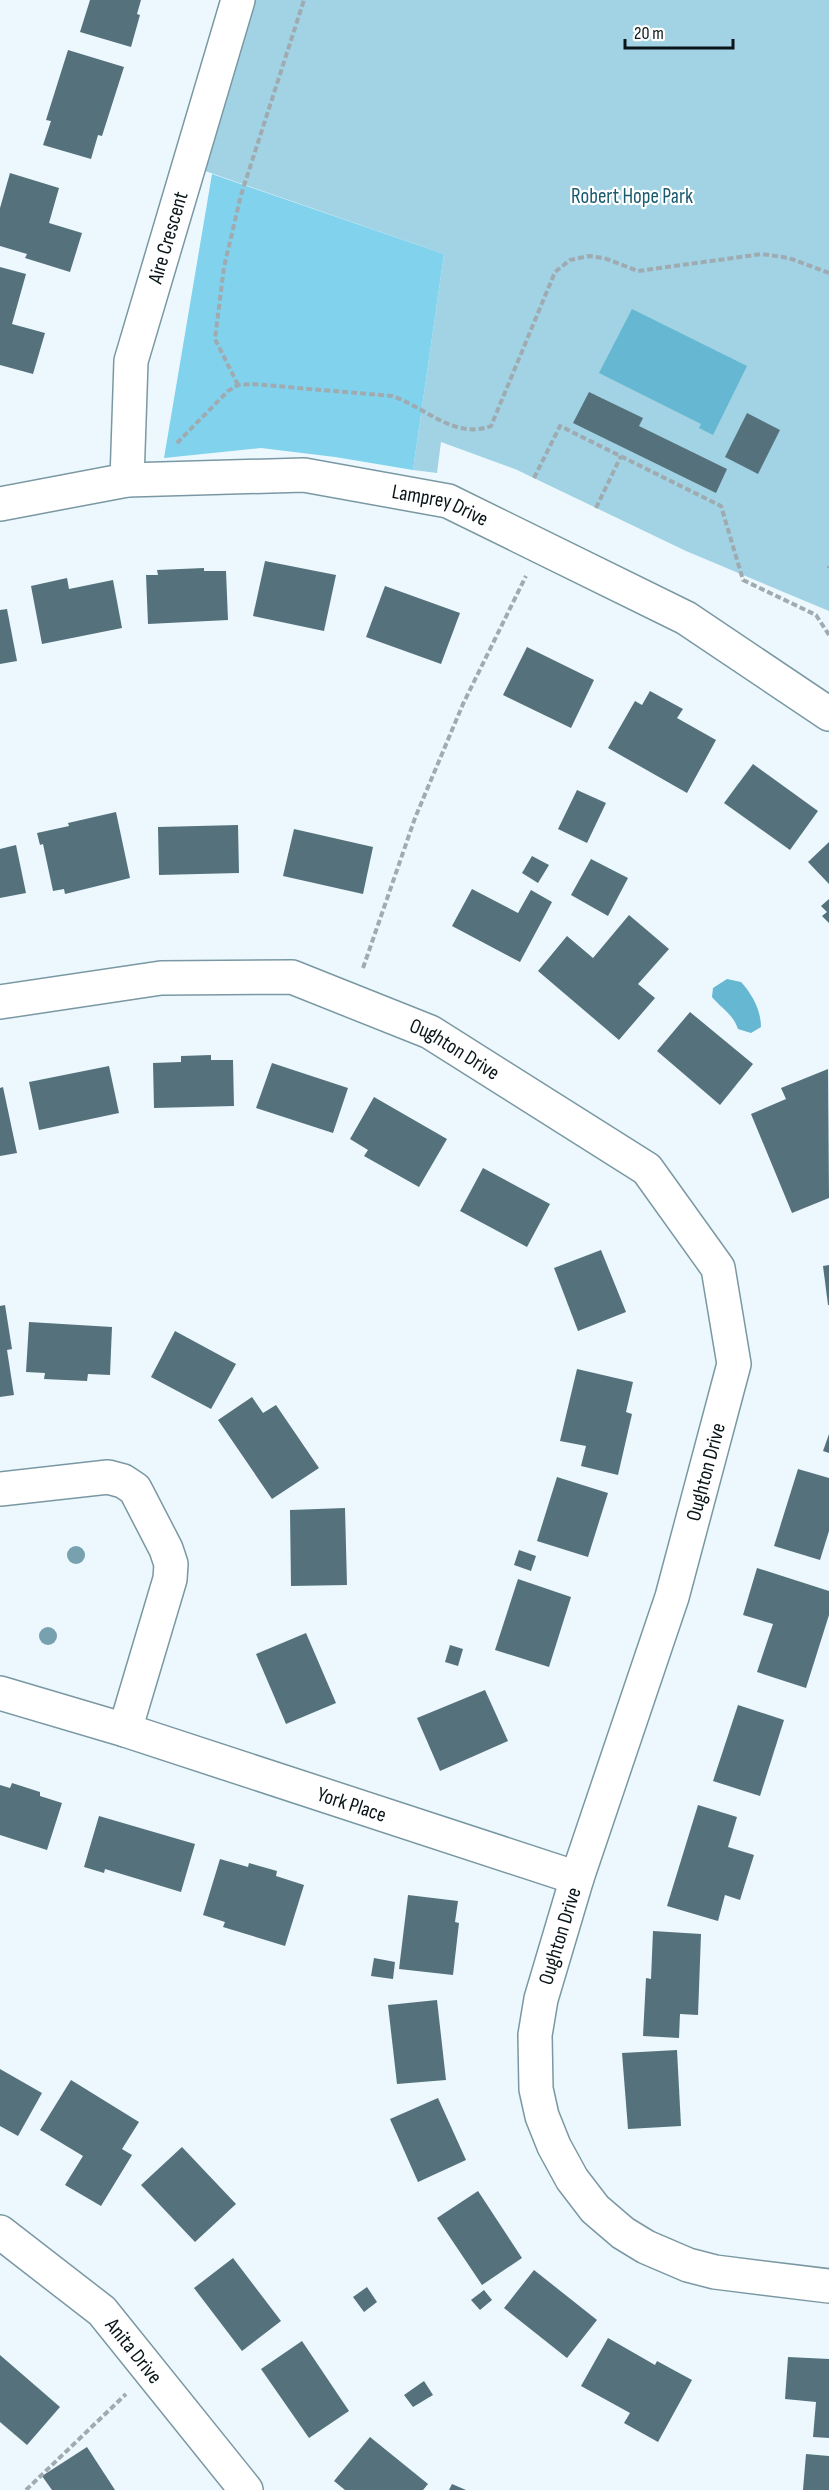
<svg xmlns="http://www.w3.org/2000/svg" width="829" height="2490" font-family="'Sofia Sans Condensed',sans-serif">
  <style>
    .green { fill: #a1d3e4 }
    .forest { fill: #81d2ed }
    .water { fill: #66b7d2 }
    .building { fill: #55727c }
    .lines { fill: none; stroke-linecap: round; stroke-linejoin: round }
    .street-casing { stroke: #7a98a3; stroke-width: 36 }
    .path { stroke: #9fabb0; stroke-width: 4; stroke-dasharray: 6 3; stroke-linecap: butt }
    .street { stroke: #fff; stroke-width: 33 }
    .tree { fill: #77a1ae }
    .labels { text-anchor: middle; dominant-baseline: central; stroke-width: 4.5; stroke-linejoin: round; paint-order: stroke }
    .park-label { font-size: 21px; fill: #185a6e; stroke: #fff }
    .street-label { font-size: 21px; fill: #0a1519; stroke: #fff }
  </style>
  <rect width="100%" height="100%" fill="#ecf8fd"/>
  <polygon class="green" points="249,0 829,0 829,611 686,551 515,469 441,442 437,473 413,470 444,254 188,165"/>
  <polygon class="forest" points="212,174 444,254 413,470 335,457 261,448 164,458"/>
  <g class="water">
    <polygon points="632,309 747,366 713,435 699,428 701,424 599,373"/>
    <path d="M727,979L741,982C752,994 761,1010 761,1027L751,1033L738,1029C733,1014 722,1009 712,997L713,988Z"/>
  </g>
  <g class="building">
    <polygon points="90,0 141,0 137,14 140,15 131,47 80,32"/>
    <polygon points="68,50 124,67 102,136 98,135 91,159 43,145 51,121 46,120"/>
    <polygon points="10,173 59,188 49,223 82,233 70,272 25,258 27,254 0,246 0,208"/>
    <polygon points="0,267 26,274 12,324 45,333 33,374 0,365"/>
    <polygon points="589,392 643,418 639,426 727,469 716,493 573,423"/>
    <polygon points="747,413 780,430 758,474 725,457"/>
    <polygon points="265,561 336,575 324,631 253,616"/>
    <polygon points="204,568 204,571 226,571 228,620 148,624 146,575 158,575 157,570"/>
    <polygon points="67,578 69,589 113,580 122,628 42,644 31,586"/>
    <polygon points="385,586 460,613 441,664 366,637"/>
    <polygon points="7,609 17,661 0,664 0,610"/>
    <polygon points="527,647 594,680 571,728 503,695"/>
    <polygon points="650,691 683,709 677,718 716,740 687,793 608,748 635,701 642,705"/>
    <polygon points="753,764 818,811 790,850 724,803"/>
    <polygon points="577,790 606,803 587,843 558,829"/>
    <polygon points="116,812 130,878 65,894 64,889 53,891 43,844 40,845 37,833 69,826 68,823"/>
    <polygon points="238,825 239,873 159,875 158,827"/>
    <polygon points="294,829 373,847 363,894 283,876"/>
    <polygon points="829,842 829,884 808,862"/>
    <polygon points="16,845 26,893 0,898 0,849"/>
    <polygon points="532,856 549,865 538,883 522,873"/>
    <polygon points="591,859 628,878 608,916 571,895"/>
    <polygon points="472,889 518,913 531,890 552,902 520,962 452,926"/>
    <polygon points="829,899 829,923 822,916 827,912 821,906"/>
    <polygon points="629,915 669,949 638,984 655,998 619,1040 538,971 567,936 593,958"/>
    <polygon points="690,1012 753,1064 720,1105 657,1051"/>
    <polygon points="211,1055 211,1060 233,1060 234,1106 154,1108 153,1063 181,1062 181,1056"/>
    <polygon points="272,1063 348,1088 333,1133 256,1108"/>
    <polygon points="109,1066 119,1113 39,1130 29,1082"/>
    <polygon points="828,1069 829,1198 792,1213 751,1114 786,1099 781,1088"/>
    <polygon points="3,1087 17,1153 0,1156 0,1088"/>
    <polygon points="374,1097 447,1139 419,1187 364,1156 368,1150 350,1139"/>
    <polygon points="483,1168 550,1204 527,1247 460,1211"/>
    <polygon points="601,1250 626,1312 578,1331 554,1268"/>
    <polygon points="829,1265 829,1305 828,1305 823,1266"/>
    <polygon points="5,1305 12,1349 7,1350 14,1395 0,1397 0,1306"/>
    <polygon points="29,1322 112,1327 110,1375 88,1374 87,1381 44,1379 45,1373 26,1372"/>
    <polygon points="175,1331 236,1364 211,1409 151,1377"/>
    <polygon points="577,1369 633,1382 626,1412 632,1414 618,1475 581,1466 586,1446 560,1441"/>
    <polygon points="252,1397 263,1413 276,1405 319,1468 272,1499 218,1420"/>
    <polygon points="829,1434 829,1453 823,1451"/>
    <polygon points="798,1469 829,1478 829,1531 820,1560 774,1546"/>
    <polygon points="557,1477 608,1493 588,1557 537,1541"/>
    <polygon points="345,1508 347,1585 291,1586 290,1510"/>
    <polygon points="519,1550 536,1556 531,1571 514,1565"/>
    <polygon points="757,1568 829,1591 829,1615 806,1688 757,1672 773,1624 743,1615"/>
    <polygon points="518,1579 571,1597 549,1667 495,1650"/>
    <polygon points="306,1633 336,1703 286,1724 256,1654"/>
    <polygon points="450,1645 463,1649 458,1666 445,1662"/>
    <polygon points="485,1690 508,1741 440,1771 417,1718"/>
    <polygon points="738,1705 784,1720 760,1796 713,1781"/>
    <polygon points="12,1783 40,1792 40,1796 62,1803 47,1850 0,1835 0,1785 10,1788"/>
    <polygon points="698,1805 737,1817 728,1847 754,1855 740,1900 725,1895 718,1921 667,1906"/>
    <polygon points="99,1816 195,1844 181,1892 105,1869 104,1873 84,1867"/>
    <polygon points="220,1859 248,1867 249,1863 277,1871 276,1876 304,1885 285,1946 223,1927 225,1922 203,1915"/>
    <polygon points="408,1895 458,1901 455,1922 459,1923 453,1975 399,1969"/>
    <polygon points="653,1931 701,1934 698,2015 680,2014 679,2038 643,2036 646,1978 651,1979"/>
    <polygon points="374,1958 395,1962 393,1979 371,1976"/>
    <polygon points="437,2000 446,2080 397,2084 388,2005"/>
    <polygon points="677,2050 681,2126 628,2129 622,2053"/>
    <polygon points="0,2069 42,2093 18,2136 0,2126"/>
    <polygon points="71,2080 139,2122 122,2149 132,2155 101,2206 65,2185 83,2156 40,2130"/>
    <polygon points="438,2098 466,2160 418,2182 390,2119"/>
    <polygon points="182,2147 236,2204 195,2242 141,2185"/>
    <polygon points="478,2191 522,2258 482,2285 437,2218"/>
    <polygon points="233,2258 281,2321 242,2351 194,2288"/>
    <polygon points="534,2270 597,2320 567,2358 504,2308"/>
    <polygon points="367,2287 377,2302 364,2312 353,2297"/>
    <polygon points="484,2290 492,2300 480,2310 471,2300"/>
    <polygon points="608,2338 655,2365 657,2361 692,2380 658,2442 624,2423 630,2413 581,2386"/>
    <polygon points="302,2341 349,2411 309,2438 261,2369"/>
    <polygon points="0,2355 60,2407 27,2445 0,2422"/>
    <polygon points="788,2357 829,2359 829,2438 813,2437 816,2402 785,2399"/>
    <polygon points="424,2381 433,2395 413,2407 404,2395"/>
    <polygon points="370,2437 428,2484 423,2490 345,2490 334,2481"/>
    <polygon points="87,2447 115,2490 52,2490 42,2476"/>
    <polygon points="806,2454 829,2456 829,2490 803,2490"/>
    <polygon points="452,2484 466,2490 449,2490"/>
  </g>
  <g class="lines">
    <g class="street-casing">
      <g id="street">
        <path id="s1" d="M127,480L131,361L238,0"/>
        <path id="s2" d="M0,504L127,480L304,475L448,501L686,618L829,714"/>
        <path id="s3" d="M0,1002L161,978L292,977L430,1032L647,1169L718,1268L734,1364L672,1597L577,1878L541,1999L535,2035L536,2089L542,2116L554,2146L572,2179L595,2209L623,2233L646,2247L688,2265L715,2272L829,2286"/>
        <polyline points="0,1489 108,1477 123,1481 135,1489 166,1549 171,1564 170,1579 125,1730"/>
        <path id="s4" d="M0,1693L125,1730L577,1878"/>
        <path id="s5" d="M0,2232L102,2311L246,2490"/>
      </g>
    </g>
    <g class="path">
      <polyline points="238,385 215,339 224,267 241,195 304,0"/>
      <path d="M177,443L228,391L238,385L252,384L392,396C425,407 455,440 491,426L555,272L570,260L589,256L604,258L638,271L762,254L789,258L829,273"/>
      <polyline points="534,478 560,426 721,506 743,580 816,615 829,635"/>
      <polyline points="596,508 621,456"/>
      <polyline points="829,566 829,568"/>
      <polyline points="363,968 415,818 463,704 526,576"/>
      <polyline points="26,2490 126,2394"/>
    </g>
    <use href="#street" class="street"/>
  </g>
  <g class="tree">
    <circle cx="76" cy="1555" r="9"/>
    <circle cx="48" cy="1636" r="9"/>
  </g>
  <g class="labels">
    <g class="park-label">
      <text x="632" y="196">Robert Hope Park</text>
    </g>
    <g class="street-label">
      <text stroke="none"><textPath href="#s1" startOffset="248">Aire Crescent</textPath></text>
      <text stroke="none"><textPath href="#s2" startOffset="446">Lamprey Drive</textPath></text>
      <text stroke="none"><textPath href="#s3" startOffset="472">Oughton Drive</textPath></text>
      <text transform="translate(706 1472) rotate(-75)">Oughton Drive</text>
      <text stroke="none"><textPath href="#s4" startOffset="369">York Place</textPath></text>
      <text transform="translate(560 1936) rotate(-73)">Oughton Drive</text>
      <text stroke="none"><textPath href="#s5" startOffset="180">Anita Drive</textPath></text>
    </g>
  </g>
  <path d="M625 39v9h108v-9" fill="none" stroke="#0a1519" stroke-width="3"/>
  <text x="634" y="39" font-size="18" fill="#0a1519" stroke="#ffffff" stroke-width="4.5" paint-order="stroke">20 m</text>
</svg>
